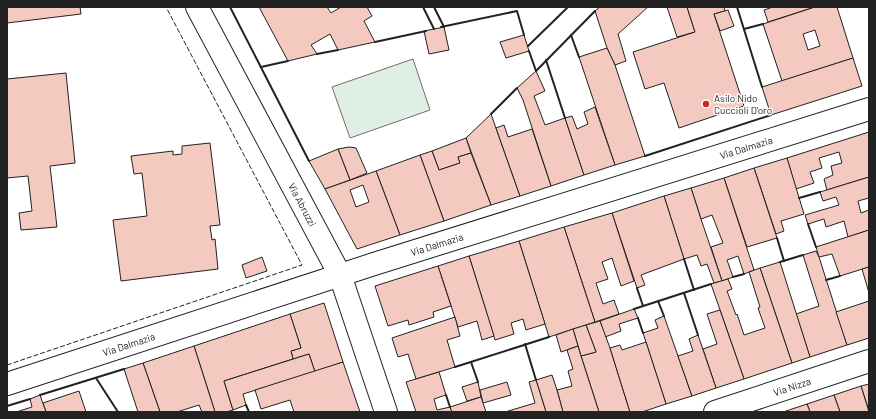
<svg xmlns="http://www.w3.org/2000/svg" width="876" height="419" font-family="Barlow,sans-serif">
  <style>
    .green { fill: #e0efe3; stroke: #6f6f6f }
    .building { fill: #f3c9c0; stroke: #222; fill-rule: evenodd }
    .lines { fill: none; stroke-linecap: round; stroke-linejoin: round }
    .minor-casing { stroke: #222; stroke-width: 24 }
    .path { stroke: #646464; stroke-width: 2.5; stroke-dasharray: 3 2; stroke-linecap: butt }
    .minor { stroke: #fff; stroke-width: 22 }
    .fence { stroke: #222; stroke-width: 1; stroke-dasharray: 5 2; stroke-linecap: butt }
    .wall { stroke: #222; stroke-width: 2 }
    .poi-dot { fill: #c62828; stroke: #fff; stroke-width: 1.5 }
    .labels { text-anchor: middle; dominant-baseline: central; stroke-width: 3; stroke-linejoin: round; paint-order: stroke }
    .poi-label { font-size: 10px; fill: #222; stroke: #fff; text-anchor: start }
    .street-label { font-size: 10px; fill: #222; stroke: #fff }
  </style>
  <rect width="100%" height="100%" fill="#fff"/>
  <polygon class="green" points="413,59 430,110 350,138 332,87"/>
  <g class="building">
    <polygon points="7,7 80,7 81,14 7,23"/>
    <polygon points="259,7 327,7 331,13 341,7 367,7 372,16 364,21 375,42 338,50 330,34 311,45 317,54 288,61"/>
    <polygon points="600,7 648,7 618,34 626,61 615,65 607,48 595,11"/>
    <polygon points="667,7 687,7 695,32 677,37"/>
    <polygon points="687,7 724,7 725,11 714,14 744,106 679,128 664,83 645,89 633,52 695,32"/>
    <polygon points="773,7 815,7 768,22 764,10"/>
    <path d="M815,7H837L853,58L782,81L763,24ZM815,30L820,46L808,50L803,34Z"/>
    <polygon points="728,10 734,26 720,31 714,14"/>
    <polygon points="444,27 449,50 429,54 424,31"/>
    <polygon points="524,35 529,51 506,58 500,42"/>
    <polygon points="607,48 615,65 645,156 615,165 579,57"/>
    <polygon points="853,58 862,86 771,115 762,87"/>
    <polygon points="536,71 545,91 534,96 545,125 565,118 584,175 551,186 523,100 517,88"/>
    <polygon points="66,73 75,163 50,166 57,227 21,230 19,213 32,211 28,176 7,178 7,79"/>
    <polygon points="595,107 615,165 584,175 565,118 572,116 577,129 588,124 584,112"/>
    <polygon points="491,114 520,196 491,205 466,138"/>
    <polygon points="504,125 508,137 532,129 551,186 520,196 496,128"/>
    <polygon points="869,132 869,177 827,190 824,179 833,175 831,166 842,163 839,152 819,158 822,168 810,172 814,183 796,189 787,158"/>
    <polygon points="466,138 471,153 458,157 460,163 439,170 432,151"/>
    <polygon points="210,143 220,225 210,226 212,240 215,239 218,269 121,281 113,220 147,216 142,173 134,174 131,156 173,151 173,155 182,154 182,146"/>
    <polygon points="349,147 356,148 367,173 350,180 338,149"/>
    <polygon points="338,149 350,180 325,189 309,161"/>
    <polygon points="432,151 439,170 460,163 458,157 471,153 491,205 444,221 420,155"/>
    <polygon points="420,155 444,221 400,235 376,171"/>
    <polygon points="787,158 804,214 781,221 784,231 776,234 754,168"/>
    <polygon points="754,168 777,238 747,247 724,178"/>
    <path d="M376,171L400,235L357,249L325,189ZM363,185L369,202L356,207L350,190Z"/>
    <polygon points="869,177 869,198 858,201 861,213 869,210 869,230 848,237 844,221 826,227 824,219 808,224 805,215 839,205 836,197 823,201 820,192"/>
    <polygon points="724,178 754,270 744,274 738,256 727,260 733,277 722,281 711,247 723,243 712,215 701,219 691,188"/>
    <polygon points="691,188 701,219 722,281 714,283 707,264 701,266 697,255 684,259 664,196"/>
    <polygon points="664,196 684,259 641,275 645,285 637,288 612,213"/>
    <polygon points="612,213 634,281 621,286 612,258 602,262 608,279 596,283 603,304 614,300 619,314 595,322 564,227"/>
    <polygon points="564,227 595,322 549,337 519,241"/>
    <polygon points="869,230 869,267 840,276 832,254 819,257 816,247"/>
    <polygon points="519,241 545,324 526,330 523,319 511,323 514,334 495,340 469,256"/>
    <polygon points="816,251 819,257 847,345 810,357 796,314 819,306 803,255"/>
    <polygon points="469,256 494,336 482,340 477,321 458,327 438,266"/>
    <polygon points="262,257 267,271 246,278 242,265"/>
    <polygon points="780,262 810,357 792,363 760,268"/>
    <polygon points="438,266 451,306 433,312 434,317 409,325 408,320 388,326 375,286"/>
    <polygon points="869,267 869,293 862,269"/>
    <polygon points="760,268 792,363 744,379 711,284 728,279 732,289 727,291 736,315 737,314 744,335 765,328 758,308 760,307 749,272"/>
    <polygon points="869,301 869,338 847,345 836,312"/>
    <polygon points="324,303 343,362 315,372 309,354 293,359 291,351 301,348 290,314"/>
    <polygon points="634,309 638,318 619,324 621,331 605,337 600,321"/>
    <polygon points="720,310 744,379 716,388 703,349 717,344 707,314"/>
    <polygon points="290,314 301,348 291,351 293,359 224,381 233,410 226,412 215,412 194,346"/>
    <polygon points="664,316 692,396 666,404 643,333 658,328 655,320"/>
    <polygon points="455,317 460,336 447,340 455,367 416,379 408,354 398,357 392,338"/>
    <polygon points="600,321 610,348 630,412 599,412 581,356 596,352 586,325"/>
    <polygon points="586,325 596,352 581,356 573,329"/>
    <polygon points="573,329 578,346 561,352 556,335"/>
    <polygon points="698,335 716,388 692,396 678,356 693,351 689,339"/>
    <polygon points="646,342 666,404 642,412 630,412 610,348 620,345 622,350"/>
    <polygon points="194,346 215,412 202,412 199,405 177,412 160,412 143,363"/>
    <polygon points="578,346 581,356 599,412 563,412 557,390 572,386 568,371 573,369 567,350"/>
    <polygon points="309,354 315,372 243,394 246,405 233,410 224,381"/>
    <polygon points="343,362 360,412 294,412 290,400 261,409 255,390"/>
    <polygon points="143,363 160,412 138,412 124,369"/>
    <polygon points="439,372 446,395 434,399 437,410 450,407 452,412 416,412 406,382"/>
    <polygon points="552,375 557,390 563,412 546,412 536,380"/>
    <polygon points="536,380 546,412 505,412 535,403 529,382"/>
    <polygon points="478,382 481,397 467,401 462,387"/>
    <polygon points="507,382 511,395 483,403 480,390"/>
    <polygon points="869,384 869,411 861,386"/>
    <polygon points="861,386 869,412 840,412 834,395"/>
    <polygon points="79,391 86,412 46,412 43,403"/>
    <polygon points="40,395 46,412 16,412 32,407 30,399"/>
    <polygon points="834,395 840,412 810,412 807,404"/>
    <polygon points="481,397 486,412 452,412 450,407"/>
    <polygon points="807,404 810,412 783,412"/>
  </g>
  <g class="lines">
    <g class="minor-casing">
      <g id="minor">
        <path id="s1" d="M197,7L340,275L386,412"/>
        <path id="s2" d="M7,384L374,264L869,109"/>
        <path id="s3" d="M715,412L869,361"/>
      </g>
    </g>
    <polyline class="path" points="868,76 869,76"/>
    <use href="#minor" class="minor"/>
    <polyline class="fence" points="7,365 302,265 166,7"/>
    <g class="wall">
      <polyline points="230,7 309,161"/>
      <polyline points="423,7 434,29"/>
      <polyline points="434,7 444,27"/>
      <polyline points="737,7 762,87"/>
      <polyline points="441,27 517,11 524,35"/>
      <polyline points="744,29 763,24"/>
      <polyline points="571,35 579,57"/>
      <polyline points="375,42 426,31"/>
      <polyline points="528,46 568,7"/>
      <polyline points="529,51 536,71 595,11"/>
      <polyline points="317,54 338,50"/>
      <polyline points="546,60 565,118"/>
      <polyline points="261,67 288,61"/>
      <polyline points="491,114 517,88"/>
      <polyline points="645,156 771,115"/>
      <polyline points="799,198 820,192"/>
      <polyline points="808,224 816,247"/>
      <polyline points="777,238 784,261"/>
      <polyline points="684,259 694,290"/>
      <polyline points="780,262 803,255"/>
      <polyline points="733,277 744,274"/>
      <polyline points="826,280 840,276"/>
      <polyline points="637,288 643,306"/>
      <polyline points="684,293 698,335"/>
      <polyline points="658,301 664,316"/>
      <polyline points="634,309 711,284"/>
      <polyline points="638,318 643,333"/>
      <polyline points="525,344 536,380"/>
      <polyline points="471,362 478,382"/>
      <polyline points="455,367 549,337"/>
      <polyline points="96,378 118,412"/>
      <polyline points="40,395 124,369"/>
      <polyline points="446,395 450,407"/>
      <polyline points="246,405 249,412"/>
      <polyline points="7,406 30,399"/>
    </g>
  </g>
  <circle class="poi-dot" cx="706" cy="104" r="4"/>
  <g class="labels">
    <g class="poi-label">
      <text x="714" y="98">Asilo Nido<tspan x="714" dy="12">Cuccioli D'oro</tspan></text>
    </g>
    <g class="street-label">
      <text stroke="none"><textPath href="#s2" startOffset="776">Via Dalmazia</textPath></text>
      <text stroke="none"><textPath href="#s1" startOffset="224">Via Abruzzi</textPath></text>
      <text stroke="none"><textPath href="#s2" startOffset="452">Via Dalmazia</textPath></text>
      <text stroke="none"><textPath href="#s2" startOffset="128">Via Dalmazia</textPath></text>
      <text stroke="none"><textPath href="#s3" startOffset="81">Via Nizza</textPath></text>
    </g>
  </g>
  <rect width="876" height="419" fill="none" stroke="#222222" stroke-width="16"/>
</svg>
